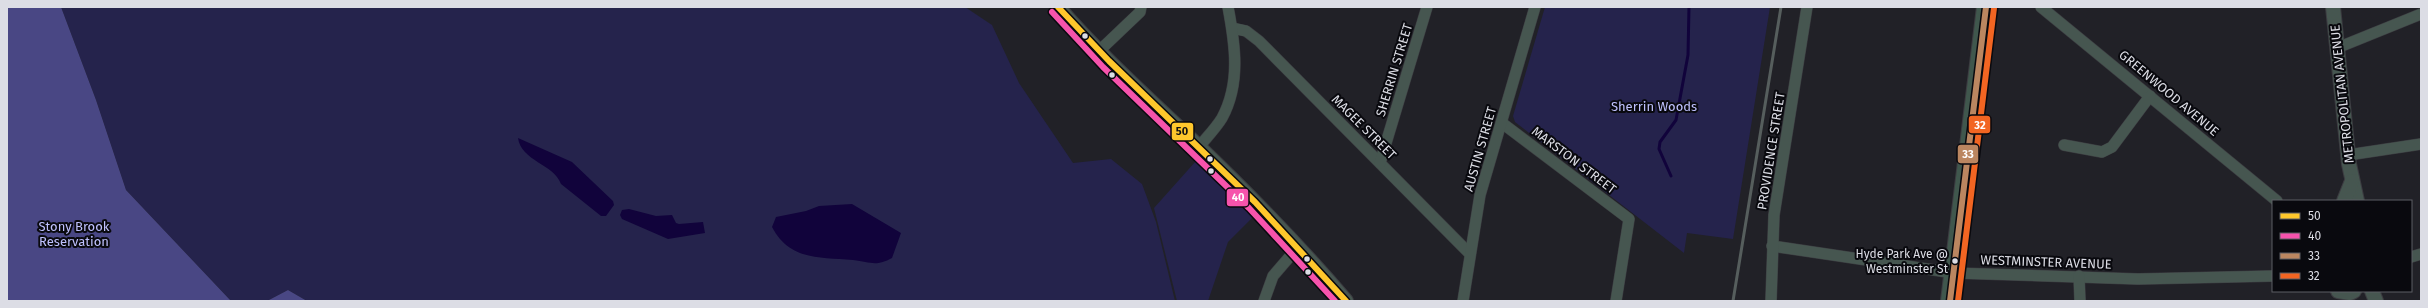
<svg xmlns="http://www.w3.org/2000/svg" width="2428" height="308" font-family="'Fira Sans',sans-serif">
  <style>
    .green { fill: #25234c }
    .forest { fill: #494784 }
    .water { fill: #11033b }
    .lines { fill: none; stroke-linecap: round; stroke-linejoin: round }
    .stream { stroke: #11033b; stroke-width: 3 }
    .minor-casing { stroke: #3c3c41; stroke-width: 12 }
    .tertiary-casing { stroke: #3c3c41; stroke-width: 16 }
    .primary-casing { stroke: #3c3c41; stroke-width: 20 }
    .minor { stroke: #465650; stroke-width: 11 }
    .tertiary { stroke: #465650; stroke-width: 14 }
    .primary { stroke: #40574d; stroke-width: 18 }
    .rail { stroke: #565e5d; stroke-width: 3 }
    .bus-1-casing { stroke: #09090e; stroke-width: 9 }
    .bus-2-casing { stroke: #09090e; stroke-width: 9 }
    .bus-3-casing { stroke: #09090e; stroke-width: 9 }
    .bus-4-casing { stroke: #09090e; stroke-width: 9 }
    .bus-1 { stroke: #ffc72c; stroke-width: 6 }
    .bus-2 { stroke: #f653ac; stroke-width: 6 }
    .bus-3 { stroke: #bb8660; stroke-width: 6 }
    .bus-4 { stroke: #f26522; stroke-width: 6 }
    .bus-dot { fill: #dcdde5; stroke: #09090e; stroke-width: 1.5 }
    .labels { text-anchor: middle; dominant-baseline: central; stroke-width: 4; stroke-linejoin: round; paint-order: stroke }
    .bus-label { font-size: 12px; fill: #dcdde5; stroke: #09090e; text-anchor: end }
    .street-label { font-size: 13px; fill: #dcdde5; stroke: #09090e }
    .park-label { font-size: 13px; fill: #bfc1fe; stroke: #09090e }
    .line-badge { stroke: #09090e; stroke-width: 1.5 }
    .badge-label { font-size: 11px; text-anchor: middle; font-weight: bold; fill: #fff }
    .pale-badge-label { font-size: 11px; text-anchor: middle; font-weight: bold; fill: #111 }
  </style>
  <rect width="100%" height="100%" fill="#212127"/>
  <g class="green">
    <polygon points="61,7 965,7 992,25 1019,83 1073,163 1111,159 1142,184 1156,222 1175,301 307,301 288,290 267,301 231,301 126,190 96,100"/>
    <polygon points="1545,7 1770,7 1733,239 1687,233 1684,253 1515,122 1513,116"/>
    <polygon points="1196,161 1253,217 1228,242 1208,301 1177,301 1154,208"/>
  </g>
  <g class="forest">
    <polygon points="7,7 61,7 96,100 126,190 231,301 7,301"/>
    <polygon points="288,290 307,301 267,301"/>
  </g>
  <g class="water">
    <path d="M518,138L572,162L613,201L614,205L606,216H601L561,184C554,164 521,161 518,138Z"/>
    <path d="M852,204L901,233L892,258C876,267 870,262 853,260C820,257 790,261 772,227L776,217L806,211L819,206Z"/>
    <polygon points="629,209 656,216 672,215 676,223 679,224 703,222 705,233 668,239 622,219 620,215 622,210"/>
  </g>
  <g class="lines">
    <polyline class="stream" points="1671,176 1659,149 1660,142 1676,120 1688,55 1689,7"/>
    <g class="minor-casing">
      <g id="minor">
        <polyline points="2041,7 2277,201"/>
        <polyline points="1232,28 1246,31 1259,41 1470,254"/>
        <polyline points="2337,48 2421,14"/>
        <polyline points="1098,52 1140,12 1141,7"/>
        <polyline points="1502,123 1629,219 1616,301"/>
        <polyline points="2064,145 2102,152 2112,147 2150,96"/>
        <path d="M1199,147C1206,138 1216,128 1222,118C1241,83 1235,44 1228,7"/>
        <polyline points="2348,155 2421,144"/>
        <polyline points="1380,163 1427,7"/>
        <polyline points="1772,246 1954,273 2138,279 2273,276"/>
        <polyline points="2411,257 2421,254"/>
        <polyline points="2079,276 2080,301"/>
        <polyline points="1264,301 1273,276 1298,247"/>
        <polyline points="1463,301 1480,195 1535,7"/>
        <polyline points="1771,301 1774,215 1807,7"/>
      </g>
    </g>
    <g class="tertiary-casing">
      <g id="tertiary">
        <path d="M1058,7C1101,57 1150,100 1198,146C1249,195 1300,247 1346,301"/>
        <polyline points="2333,7 2349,164 2357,201"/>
        <polyline points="2344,201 2352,181"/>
        <polyline points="2338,291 2350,293 2354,291"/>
        <polyline points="2372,291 2376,301"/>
      </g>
    </g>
    <g class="primary-casing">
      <polyline id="primary" points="1950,301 1986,7"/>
    </g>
    <use href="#minor" class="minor"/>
    <use href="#tertiary" class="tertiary"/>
    <use href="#primary" class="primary"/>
    <polyline class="rail" points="1733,301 1781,7"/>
    <g class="bus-1-casing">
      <polyline id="bus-1" points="1058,7 1109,61 1255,202 1346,301"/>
    </g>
    <g class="bus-2-casing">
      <polyline id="bus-2" points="1052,12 1103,67 1249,208 1335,301"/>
    </g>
    <g class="bus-3-casing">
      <polyline id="bus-3" points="1950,301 1986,7"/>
    </g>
    <g class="bus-4-casing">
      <polyline id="bus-4" points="1958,301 1994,8"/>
    </g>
    <use href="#bus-1" class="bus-1"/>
    <use href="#bus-2" class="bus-2"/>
    <use href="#bus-3" class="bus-3"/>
    <use href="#bus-4" class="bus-4"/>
  </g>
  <g class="bus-dot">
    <circle cx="1085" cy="36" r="3.5"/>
    <circle cx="1112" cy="75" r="3.5"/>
    <circle cx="1210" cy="159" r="3.5"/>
    <circle cx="1211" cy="171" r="3.5"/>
    <circle cx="1307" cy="259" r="3.5"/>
    <circle cx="1955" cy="261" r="3.5"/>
    <circle cx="1308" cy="272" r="3.5"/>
  </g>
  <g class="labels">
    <g class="bus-label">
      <text x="1948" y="254">Hyde Park Ave @<tspan x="1948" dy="15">Westminster St</tspan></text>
    </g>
    <g class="street-label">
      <text transform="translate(1394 70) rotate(-73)">SHERRIN STREET</text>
      <text transform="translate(2169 93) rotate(40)">GREENWOOD AVENUE</text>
      <text transform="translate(2342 94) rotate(-96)">METROPOLITAN AVENUE</text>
      <text transform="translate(1364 127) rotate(45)">MAGEE STREET</text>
      <text transform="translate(1480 149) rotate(-74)">AUSTIN STREET</text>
      <text transform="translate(1771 151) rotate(-81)">PROVIDENCE STREET</text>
      <text transform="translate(1574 160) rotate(37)">MARSTON STREET</text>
      <text transform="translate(2046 262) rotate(2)">WESTMINSTER AVENUE</text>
    </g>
    <g class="park-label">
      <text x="1654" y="106">Sherrin Woods</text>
      <text x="74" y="226">Stony Brook<tspan x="74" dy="15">Reservation</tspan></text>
    </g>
  </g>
  <g class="line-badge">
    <rect x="1968" y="115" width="23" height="19" rx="4" fill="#f26522"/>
    <rect x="1171" y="122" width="23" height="19" rx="4" fill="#ffc72c"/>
    <rect x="1957" y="144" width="22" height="20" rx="4" fill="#bb8660"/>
    <rect x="1226" y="188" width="23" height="19" rx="4" fill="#f653ac"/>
  </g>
  <g class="badge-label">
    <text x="1980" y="129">32</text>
    <text x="1968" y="158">33</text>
    <text x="1238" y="201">40</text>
  </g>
  <g class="pale-badge-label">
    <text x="1182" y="135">50</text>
  </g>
  <rect width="2428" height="308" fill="none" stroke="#dcdde5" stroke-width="16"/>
  <rect x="2272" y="200" width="140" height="92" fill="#09090e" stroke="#5d5e64"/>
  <rect x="2280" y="213" width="20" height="6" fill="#ffc72c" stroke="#5d5e64"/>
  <text x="2308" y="220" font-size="12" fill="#dcdde5">50</text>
  <rect x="2280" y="233" width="20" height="6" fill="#f653ac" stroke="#5d5e64"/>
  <text x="2308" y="240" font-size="12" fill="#dcdde5">40</text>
  <rect x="2280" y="253" width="20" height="6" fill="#bb8660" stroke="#5d5e64"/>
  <text x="2308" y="260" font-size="12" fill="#dcdde5">33</text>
  <rect x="2280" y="273" width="20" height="6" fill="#f26522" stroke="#5d5e64"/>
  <text x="2308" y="280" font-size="12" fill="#dcdde5">32</text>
</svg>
